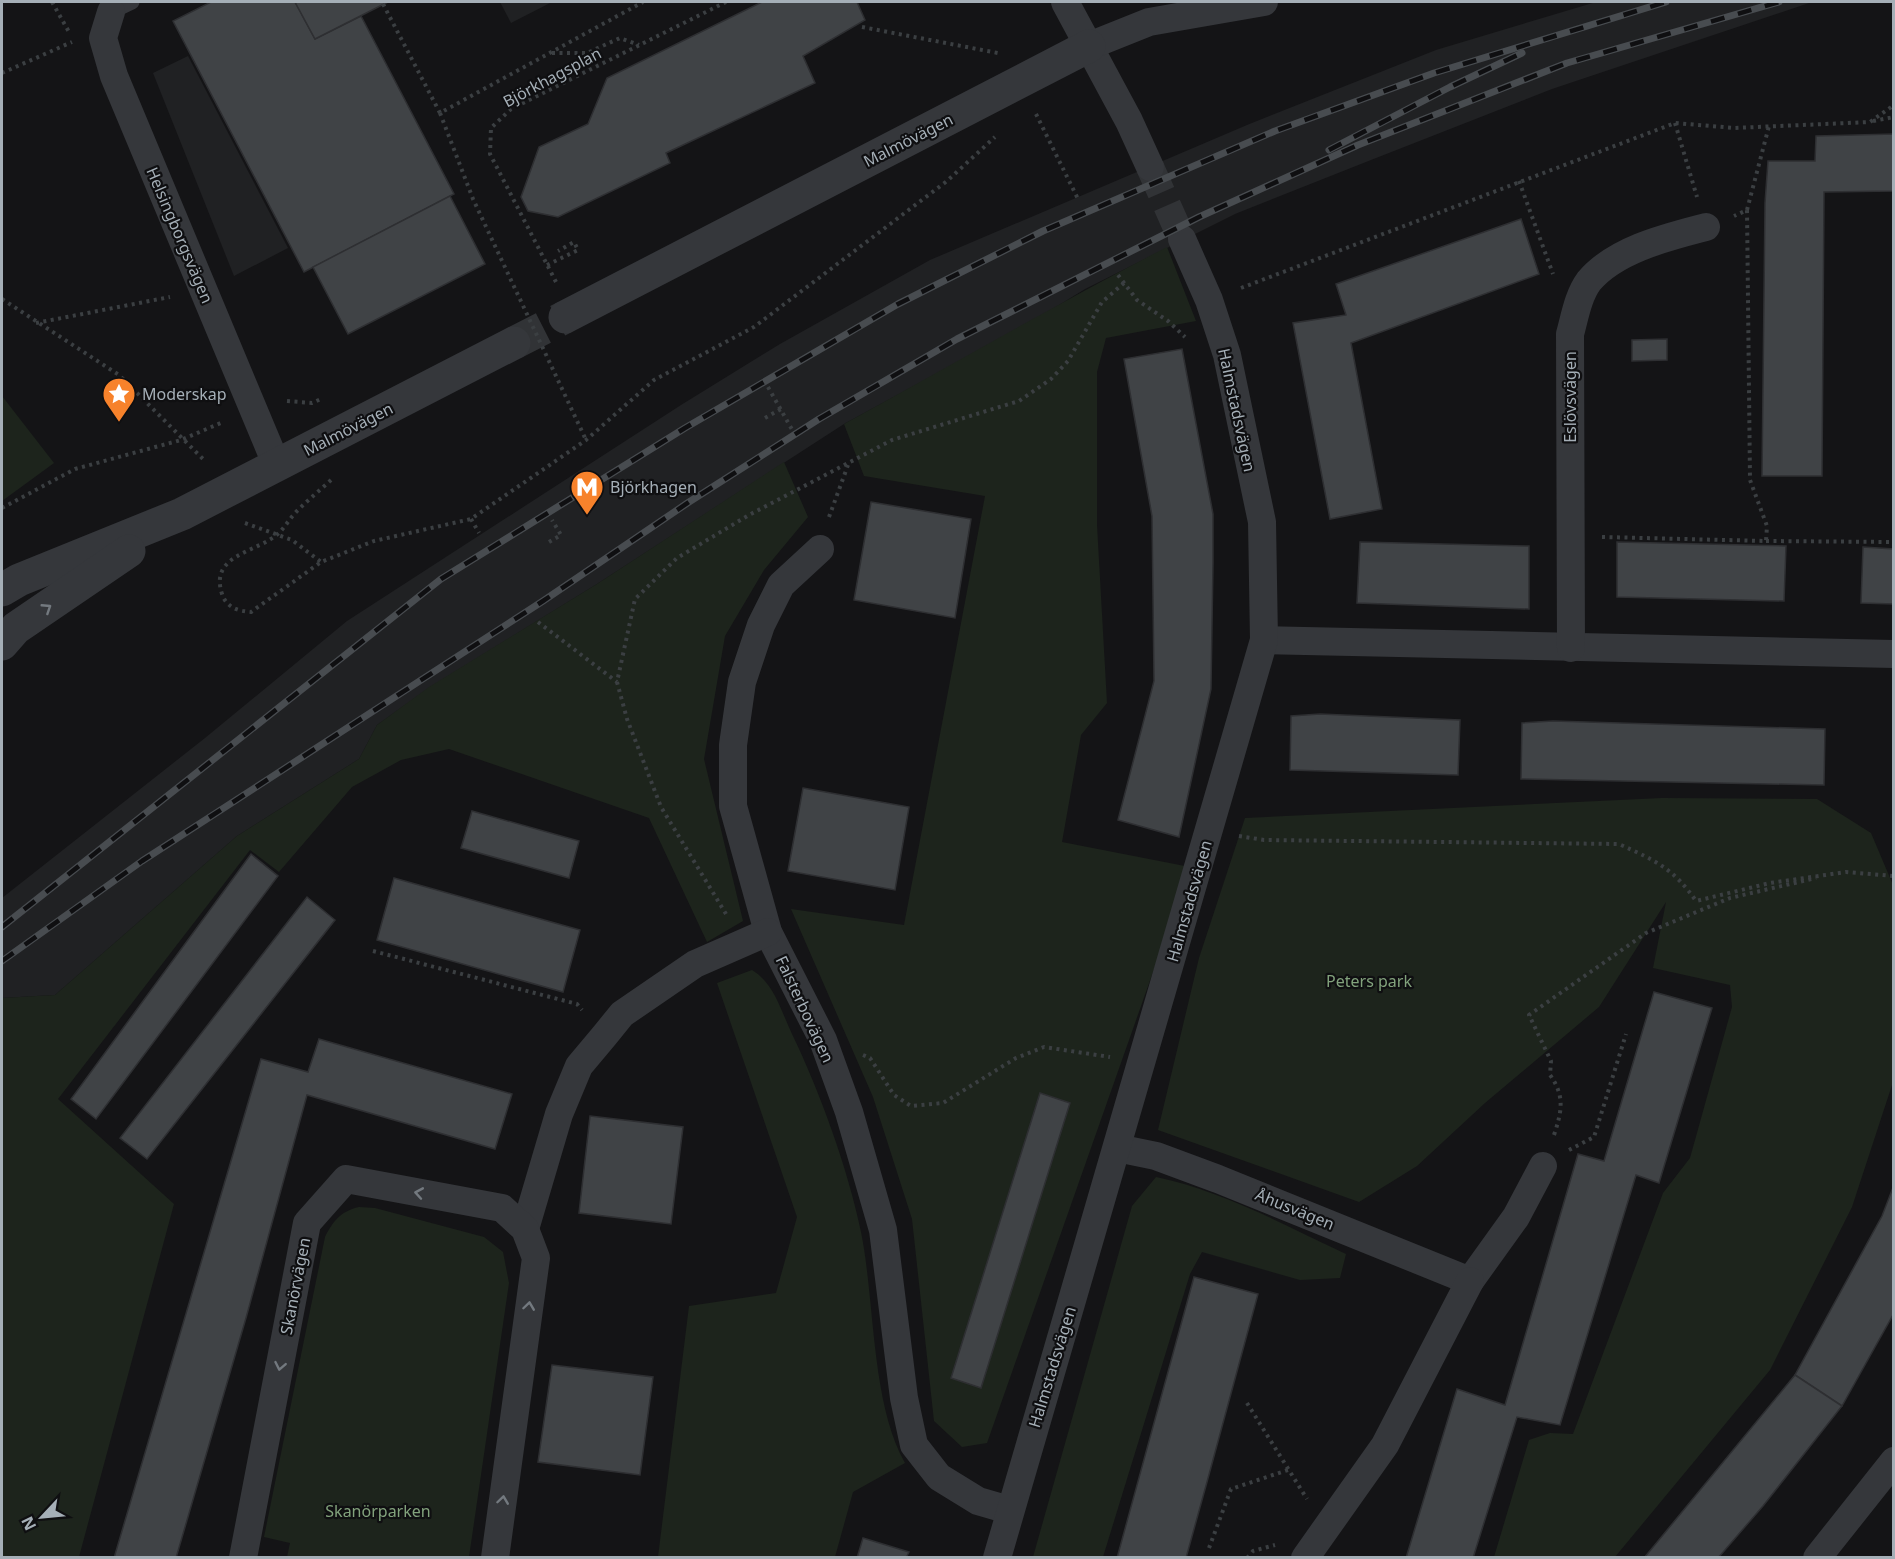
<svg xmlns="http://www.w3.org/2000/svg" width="1895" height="1559" font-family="'Noto Sans',sans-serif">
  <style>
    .built { fill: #202123 }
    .green { fill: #1d241c }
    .building { fill: #404346; stroke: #2e2f32; stroke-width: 1.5 }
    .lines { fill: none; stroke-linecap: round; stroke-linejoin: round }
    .minor-tunnel { stroke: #313336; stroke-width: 28; stroke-dasharray: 28 14; stroke-linecap: butt }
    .tertiary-tunnel { stroke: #313336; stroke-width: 33; stroke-dasharray: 33 16; stroke-linecap: butt }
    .path { stroke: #3b3f42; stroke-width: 4; stroke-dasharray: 3 4.5; stroke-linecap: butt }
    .service { stroke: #35373b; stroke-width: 15 }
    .minor { stroke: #35373b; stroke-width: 28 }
    .tertiary { stroke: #35373b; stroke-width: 33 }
    .rail-casing { stroke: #484c50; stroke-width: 7 }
    .rail { stroke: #0f0f11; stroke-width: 4.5; stroke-dasharray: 14; stroke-linecap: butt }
    .path-bridge { stroke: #3b3f42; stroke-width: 4; stroke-dasharray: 3 4.5; stroke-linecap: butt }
    .oneway { stroke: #73797f }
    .labels { text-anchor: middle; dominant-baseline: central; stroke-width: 4.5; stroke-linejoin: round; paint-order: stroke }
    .street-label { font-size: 16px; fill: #a5afb7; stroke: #0f0f11 }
    .poi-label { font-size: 16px; fill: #a5afb7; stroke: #0f0f11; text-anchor: start }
    .park-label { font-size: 16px; fill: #82a27c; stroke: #0f0f11 }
  </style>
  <rect width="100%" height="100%" fill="#141416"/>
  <g class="built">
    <polygon points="500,2 552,2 511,23"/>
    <polygon points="1596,2 1812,2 1552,89 1371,160 1235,214 1085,289 1030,323 844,424 597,584 429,688 377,725 359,759 237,836 55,995 2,998 2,898 205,738 347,621 681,405 780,344 930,260 1247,125 1436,50"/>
    <polygon points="188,56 288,248 234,276 153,73"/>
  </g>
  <g class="green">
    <path d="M1167,247L1196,321L1106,338L1097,372V525L1107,703L1081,735L1062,842L1190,867L987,1443L962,1447L934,1421L912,1219L873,1097L791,909L904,925L985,496L864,476L844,424C952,365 1058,303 1167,247Z"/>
    <polygon points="2,396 54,463 2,501"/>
    <polygon points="784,462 808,517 764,570 725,636 704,759 743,921 707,942 649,818 449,749 401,760 352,787 279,872 250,850 58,1099 174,1204 79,1557 2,1557 2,998 55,995 237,836 359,759 377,725 429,687 597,584"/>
    <polygon points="1662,798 1817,799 1871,833 1893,885 1893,1082 1852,1207 1770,1370 1615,1557 1494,1557 1529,1440 1550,1433 1573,1434 1663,1193 1690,1158 1732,1007 1730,985 1653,968 1666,902 1599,1007 1485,1103 1417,1166 1359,1202 1158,1130 1199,958 1245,818"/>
    <path d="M752,970C774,983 781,1011 792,1034C820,1092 848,1169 861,1232C875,1301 871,1403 905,1463L853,1492L835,1557H658L689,1306L776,1293L797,1217L717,983Z"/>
    <path d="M1156,1177C1223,1191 1284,1225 1346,1254L1340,1278L1300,1280L1202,1252L1190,1274L1103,1557H1033L1132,1206Z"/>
    <path d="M359,1207L375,1208L484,1237L503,1252L509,1283L469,1557H287L290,1543L264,1537L325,1237C333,1221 341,1211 359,1207Z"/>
  </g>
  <g class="building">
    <polygon points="211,2 295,2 315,39 361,16 454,194 304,272 173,21"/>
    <polygon points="295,2 388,2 315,39"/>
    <polygon points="762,2 857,2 865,20 803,56 815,83 666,153 670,163 558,217 528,211 521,197 539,147 588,124 607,78"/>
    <polygon points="1894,134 1894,191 1824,192 1822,476 1762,476 1765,203 1768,161 1815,161 1816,136"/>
    <polygon points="450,196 485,264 348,334 313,267"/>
    <polygon points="1521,219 1539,274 1351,343 1382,509 1330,519 1293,323 1346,315 1336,284"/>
    <polygon points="1667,339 1667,360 1632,361 1632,340"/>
    <polygon points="1182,349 1213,514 1213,563 1211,689 1179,837 1118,820 1154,681 1152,516 1124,359"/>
    <polygon points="871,502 971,519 955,618 854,600"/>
    <polygon points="1360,542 1529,546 1529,609 1357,603"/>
    <polygon points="1617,542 1786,546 1784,601 1617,597"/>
    <polygon points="1863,547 1894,549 1894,604 1861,603"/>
    <polygon points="1320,714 1460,720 1458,775 1290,770 1291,716"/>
    <polygon points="1553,721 1825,729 1824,785 1521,779 1522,723"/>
    <polygon points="803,788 909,807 895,890 788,871"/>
    <polygon points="472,811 579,841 569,878 461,848"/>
    <polygon points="251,854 278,876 96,1119 71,1099"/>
    <polygon points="394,878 580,930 563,992 377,940"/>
    <polygon points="307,897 335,920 147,1159 120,1138"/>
    <polygon points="1654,992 1712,1008 1659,1183 1636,1175 1560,1425 1517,1417 1473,1558 1406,1558 1457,1389 1505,1405 1578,1154 1604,1161"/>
    <polygon points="319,1039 512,1094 495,1149 307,1095 246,1318 176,1558 114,1558 261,1059 308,1072"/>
    <polygon points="1040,1093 1070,1103 981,1388 951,1378"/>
    <polygon points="590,1116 683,1127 671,1224 579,1213"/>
    <polygon points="1894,1185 1894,1313 1842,1406 1795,1375 1882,1216"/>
    <polygon points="1194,1277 1258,1294 1207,1482 1186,1558 1117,1558"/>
    <polygon points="552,1365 653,1377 640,1475 538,1462"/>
    <polygon points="1795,1375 1842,1406 1763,1506 1718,1558 1644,1558"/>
    <polygon points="863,1538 909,1552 906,1558 857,1558"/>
  </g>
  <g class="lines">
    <polyline class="minor-tunnel" points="1150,167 1182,239"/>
    <polyline class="tertiary-tunnel" points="514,343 565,317"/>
    <g class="path">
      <polyline points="52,2 69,32"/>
      <polyline points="383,4 440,113 643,2"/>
      <polyline points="862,27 998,53"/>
      <polyline points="552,53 587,53 620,38 639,45"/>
      <polyline points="2,73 72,42"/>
      <polyline points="1036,114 1078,199"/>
      <polyline points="1873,121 1894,117"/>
      <polyline points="1675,123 1697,197"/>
      <polyline points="1519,181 1553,274"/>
      <polyline points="1747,210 1769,126"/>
      <polyline points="547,265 578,250 574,242 558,251"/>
      <polyline points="1118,275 1137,300 1168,321 1185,337"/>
      <polyline points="556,282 490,154 491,128 511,109 726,2"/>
      <polyline points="1241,288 1675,123 1734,128 1870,122 1894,105"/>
      <polyline points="2,299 119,375 205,461"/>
      <polyline points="36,323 170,297"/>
      <polyline points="768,387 794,433"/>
      <polyline points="287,401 312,403 323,398"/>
      <polyline points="765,418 781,409"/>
      <path d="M331,480C320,490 308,500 297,511C290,518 285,527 279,533C257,553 209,554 222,594C227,608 238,611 251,612L321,562L374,541L471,519L586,440L654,380L754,327L947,181L995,137"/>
      <polyline points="2,508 75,469 181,440 223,422"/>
      <polyline points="829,517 848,465"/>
      <polyline points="471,519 479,533"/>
      <polyline points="245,523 292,540 321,562"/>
      <polyline points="1602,537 1766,541 1767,526 1750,480 1747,210 1734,216"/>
      <polyline points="1766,541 1894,542"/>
      <polyline points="549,542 561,535 552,520"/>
      <polyline points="538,622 617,682"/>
      <path d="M1239,836L1264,840L1619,844C1656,861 1673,868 1696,901L1770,883L1846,872L1894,876"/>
      <polyline points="726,914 661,807 627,719 617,682 635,599 677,558 749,515 892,440 1019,401 1051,379 1068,361 1102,302 1124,283"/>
      <polyline points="373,951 577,1004 582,1010"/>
      <polyline points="863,1055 870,1058 894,1095 911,1106 943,1103 1016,1058 1044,1047 1110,1057"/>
      <path d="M1554,1135C1562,1111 1565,1096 1550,1075L1551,1061L1529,1015L1646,933L1730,898L1816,878"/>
      <polyline points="1569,1150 1594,1137 1626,1034"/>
      <polyline points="1247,1403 1307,1499"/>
      <polyline points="1209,1548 1231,1489 1288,1470"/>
      <polyline points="1247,1558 1253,1551 1275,1545"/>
    </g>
    <polyline class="service" points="107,7 111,12 132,2"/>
    <g class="minor">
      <polyline points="1065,2 1129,121 1150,167"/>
      <polyline points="111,12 103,38 114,76 277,466"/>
      <polyline points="1089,46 1149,22 1264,2"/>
      <polyline points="820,549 781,585 761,625 742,682 733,745 733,806 768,932 823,1040 849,1112 883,1230 904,1398 914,1445 939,1477 978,1501 1009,1510"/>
      <polyline points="1264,640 1894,654"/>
      <path d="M1571,648L1570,334C1575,316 1578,296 1589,281C1616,249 1668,237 1706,227"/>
      <polyline points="1117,1148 1156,1156 1218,1179 1470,1281 1516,1217 1543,1166"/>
      <polyline points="525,1229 559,1114 579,1066 605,1035 622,1014 695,964 768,932"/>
      <polyline points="243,1558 307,1223 346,1179 502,1208 525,1229 536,1258 495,1558"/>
      <polyline points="997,1558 1264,640 1262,522 1227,355 1209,300 1182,239"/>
      <polyline points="1305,1558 1385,1445 1470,1281"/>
      <polyline points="1817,1558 1894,1461"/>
    </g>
    <g class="tertiary">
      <polyline points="565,317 1089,46"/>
      <polyline points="2,590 19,580 182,514 514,343"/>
      <polyline points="2,644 16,628 129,551"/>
    </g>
    <g class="rail-casing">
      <g id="rail">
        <polyline points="1329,150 1450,87 1522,53"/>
        <polyline points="2,927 441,579 685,428 898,304 1043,231 1275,131 1434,73 1666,2"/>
        <polyline points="2,961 142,861 543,601 689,502 819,419 957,339 1199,217 1358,145 1567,63 1779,2"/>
      </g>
    </g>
    <use href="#rail" class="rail"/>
    <polyline class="path-bridge" points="440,113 473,199 586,440"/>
  </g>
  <defs><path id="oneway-chevron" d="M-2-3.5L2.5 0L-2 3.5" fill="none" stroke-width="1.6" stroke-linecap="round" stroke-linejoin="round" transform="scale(1.5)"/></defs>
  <g class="oneway">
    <use href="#oneway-chevron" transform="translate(47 608) rotate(-33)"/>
    <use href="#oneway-chevron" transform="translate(419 1193) rotate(-170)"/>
    <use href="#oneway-chevron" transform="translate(529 1306) rotate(-82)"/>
    <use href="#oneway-chevron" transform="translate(280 1366) rotate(101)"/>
    <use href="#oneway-chevron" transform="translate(503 1500) rotate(-82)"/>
  </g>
  <defs>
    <g id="sight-pin" transform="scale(1.725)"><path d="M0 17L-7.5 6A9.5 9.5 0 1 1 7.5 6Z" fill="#f7822b" stroke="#0f0f11"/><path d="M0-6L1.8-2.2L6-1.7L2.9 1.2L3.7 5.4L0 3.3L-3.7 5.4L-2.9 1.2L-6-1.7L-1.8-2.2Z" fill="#fff"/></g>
    <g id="metro-pin" transform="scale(1.725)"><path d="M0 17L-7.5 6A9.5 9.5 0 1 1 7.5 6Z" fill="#f7822b" stroke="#0f0f11"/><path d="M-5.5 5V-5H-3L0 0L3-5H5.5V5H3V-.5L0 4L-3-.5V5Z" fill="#fff"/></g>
  </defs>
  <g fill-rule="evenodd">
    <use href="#sight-pin" x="119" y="394"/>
    <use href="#metro-pin" x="587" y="487"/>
  </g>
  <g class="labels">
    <g class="street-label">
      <text transform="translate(552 77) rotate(-28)">Björkhagsplan</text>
      <text transform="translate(908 140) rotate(-27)">Malmövägen</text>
      <text transform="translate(180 235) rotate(67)">Helsingborgsvägen</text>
      <text transform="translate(1570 397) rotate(-90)">Eslövsvägen</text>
      <text transform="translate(1237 410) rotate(78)">Halmstadsvägen</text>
      <text transform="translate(348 429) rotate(-27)">Malmövägen</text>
      <text transform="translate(1189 901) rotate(-74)">Halmstadsvägen</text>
      <text transform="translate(805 1009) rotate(65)">Falsterbovägen</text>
      <text transform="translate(1295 1209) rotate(22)">Åhusvägen</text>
      <text transform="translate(295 1286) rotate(-79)">Skanörvägen</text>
      <text transform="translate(1052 1367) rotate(-73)">Halmstadsvägen</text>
    </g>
    <g class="poi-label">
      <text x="142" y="394">Moderskap</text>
      <text x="610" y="487">Björkhagen</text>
    </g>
    <g class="park-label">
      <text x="1369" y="981">Peters park</text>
      <text x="378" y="1511">Skanörparken</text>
    </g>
  </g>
  <rect width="1895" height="1559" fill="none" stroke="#a5afb7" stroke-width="6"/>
  <g transform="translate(42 1517) rotate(244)" stroke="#0f0f11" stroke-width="4.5" paint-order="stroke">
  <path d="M0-4.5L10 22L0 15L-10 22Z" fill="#a5afb7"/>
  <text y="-9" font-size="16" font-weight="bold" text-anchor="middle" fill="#a5afb7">N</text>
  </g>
</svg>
